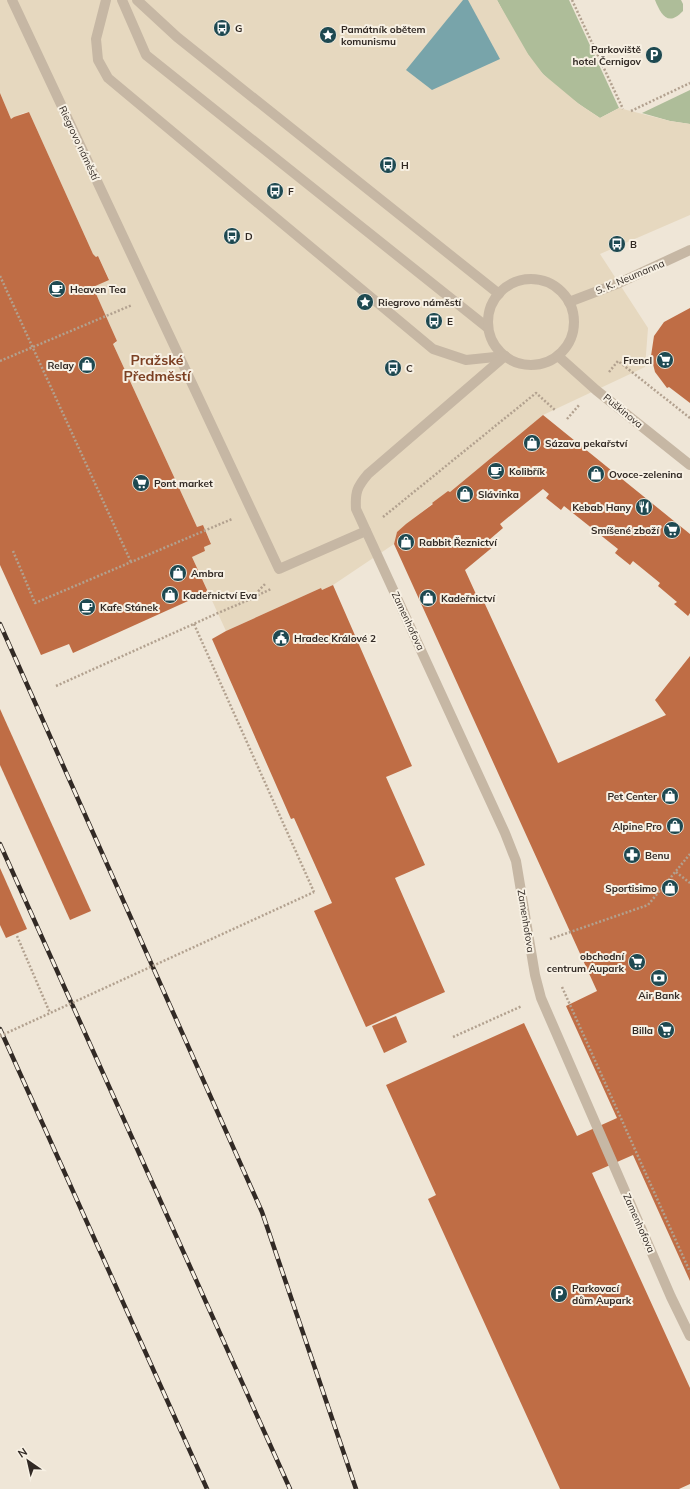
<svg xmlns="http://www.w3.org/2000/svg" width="690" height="1489" font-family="Mulish,sans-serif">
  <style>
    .green { fill: #aebd99 }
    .plaza { fill: #e6d8bf }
    .water { fill: #78a4aa }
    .building { fill: #bf6d45 }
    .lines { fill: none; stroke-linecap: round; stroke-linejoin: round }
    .path { stroke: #b2a18f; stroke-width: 2.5; stroke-dasharray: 2 2; stroke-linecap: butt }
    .street { stroke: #c6b7a4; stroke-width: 10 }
    .rail-casing { stroke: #322a25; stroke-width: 4.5 }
    .rail { stroke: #f7f0e3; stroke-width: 3; stroke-dasharray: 9; stroke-linecap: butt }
    .path-bridge { stroke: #b2a18f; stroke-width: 2.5; stroke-dasharray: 2 2; stroke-linecap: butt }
    .labels { text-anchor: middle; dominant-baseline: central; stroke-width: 4; stroke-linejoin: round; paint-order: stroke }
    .poi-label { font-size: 10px; font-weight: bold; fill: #322a25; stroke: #f7f0e3; text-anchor: start }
    .street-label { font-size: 10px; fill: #322a25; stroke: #f7f0e3 }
    .district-label { font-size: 14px; font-weight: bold; fill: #7c4023; stroke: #f7f0e3 }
  </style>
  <rect width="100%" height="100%" fill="#efe6d7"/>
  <g class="green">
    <path d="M497,0H569L619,108L600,118C580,105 558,91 542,73C523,51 510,25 497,0Z"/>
    <path d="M655,0H681L683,4V11C668,27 661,15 655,0Z"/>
    <polygon points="690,90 690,124 670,121 642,113"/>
  </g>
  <polygon class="plaza" points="0,0 497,0 528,54 543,74 579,104 600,118 619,108 670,121 690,124 690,215 600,254 648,328 645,367 543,415 450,492 448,491 397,532 394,544 333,585 322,590 321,588 226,631 192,557 205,551 204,547 211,543 203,525 197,527 113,344 116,343 117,341 93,287 109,279 98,256 96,257 93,254 29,112 23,113 11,119 0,93"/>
  <polygon class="water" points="463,0 468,0 500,59 432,90 406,70"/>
  <g class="building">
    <polygon points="0,93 11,119 14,117 29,112 93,254 96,257 98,256 109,280 93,287 117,341 113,344 197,527 203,525 211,544 204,547 205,551 192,557 208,592 73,653 69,644 41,655 0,565"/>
    <polygon points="690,308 690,403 669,387 667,388 655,372 651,356 654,336 664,322"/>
    <polygon points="543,415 690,534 690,613 688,616 674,604 677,602 658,586 660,583 633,561 630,565 615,553 618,549 564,506 561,510 546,498 549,494 543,489 500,524 503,528 489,540 494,546 465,570 480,603 484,602 558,763 666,715 655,700 690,656 690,1281 633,1155 592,1173 690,1388 690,1484 679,1489 560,1489 428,1199 436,1195 386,1085 524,1023 577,1136 617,1118 566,1006 597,991 394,544 397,532 406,524 433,504 432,503 448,491 450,492"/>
    <polygon points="333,585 412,766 386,777 425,865 395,878 445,992 366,1027 314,911 332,903 294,818 291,819 212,639 226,631 321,588 322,590"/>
    <polygon points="0,709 91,911 70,920 0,765"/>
    <polygon points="0,868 27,929 6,938 0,925"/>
    <polygon points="396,1016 407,1042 384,1053 372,1026"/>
  </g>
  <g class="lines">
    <g class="path">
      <polyline points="572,0 623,109"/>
      <polyline points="631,111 690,83"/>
      <polyline points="0,276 131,562"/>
      <polyline points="0,361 132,305"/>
      <polyline points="609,372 618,361 690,418"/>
      <polyline points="567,419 580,404"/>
      <polyline points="383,517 536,393 555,410"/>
      <polyline points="13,551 35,603 232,519"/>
      <polyline points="254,597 271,589"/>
      <polyline points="194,624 314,892"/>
      <polyline points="56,686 218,613 251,599 265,584"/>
      <polyline points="676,872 690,883"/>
      <polyline points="17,936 50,1013"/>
      <polyline points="550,939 648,905 690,854"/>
      <polyline points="562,987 690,1272"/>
      <polyline points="453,1037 522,1006"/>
    </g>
    <g class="street">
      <polyline points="12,0 279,569 366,531"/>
      <polyline points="106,0 96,39 98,60 108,78 433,349 466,360 505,356"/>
      <polyline points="122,0 146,55 488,328"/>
      <polyline points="137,0 177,37 499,294"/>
      <circle cx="531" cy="322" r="43"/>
      <polyline points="569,302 619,283 690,250"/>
      <path d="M505,356L368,474C357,487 355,492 356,509L505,833L516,861L535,975L541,998L671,1297L690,1336"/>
      <polyline points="558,356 596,390 690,465"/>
    </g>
    <g class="rail-casing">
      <g id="rail">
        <polyline points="0,624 262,1212 356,1489"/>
        <polyline points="0,844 290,1489"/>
        <polyline points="0,1029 207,1489"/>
      </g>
    </g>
    <use href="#rail" class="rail"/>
    <polyline class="path-bridge" points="0,1036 314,892"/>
  </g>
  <defs>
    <g id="bus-disc" transform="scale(0.9)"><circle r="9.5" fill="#1e4951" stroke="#f7f0e3"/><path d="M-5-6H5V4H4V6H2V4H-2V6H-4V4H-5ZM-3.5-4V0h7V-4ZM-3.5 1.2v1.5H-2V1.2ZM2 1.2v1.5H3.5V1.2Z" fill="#fff"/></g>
    <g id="sight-disc" transform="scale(0.9)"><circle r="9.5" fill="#1e4951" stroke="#f7f0e3"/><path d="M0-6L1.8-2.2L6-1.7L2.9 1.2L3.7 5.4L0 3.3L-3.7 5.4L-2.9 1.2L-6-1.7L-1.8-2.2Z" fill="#fff"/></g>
    <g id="parking-disc" transform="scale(0.9)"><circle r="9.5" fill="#1e4951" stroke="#f7f0e3"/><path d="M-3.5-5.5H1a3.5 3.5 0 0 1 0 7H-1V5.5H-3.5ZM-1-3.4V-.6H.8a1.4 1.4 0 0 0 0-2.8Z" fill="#fff"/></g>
    <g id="cafe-disc" transform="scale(0.9)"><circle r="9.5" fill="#1e4951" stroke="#f7f0e3"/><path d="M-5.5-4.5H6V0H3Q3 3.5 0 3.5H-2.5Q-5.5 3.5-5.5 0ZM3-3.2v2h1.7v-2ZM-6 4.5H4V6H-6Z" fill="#fff"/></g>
    <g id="supermarket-disc" transform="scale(0.9)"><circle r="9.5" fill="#1e4951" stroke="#f7f0e3"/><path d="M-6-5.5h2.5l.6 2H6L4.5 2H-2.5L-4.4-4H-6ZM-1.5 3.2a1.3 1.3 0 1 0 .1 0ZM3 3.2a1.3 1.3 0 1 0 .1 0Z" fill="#fff"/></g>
    <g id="shop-disc" transform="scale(0.9)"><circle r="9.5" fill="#1e4951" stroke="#f7f0e3"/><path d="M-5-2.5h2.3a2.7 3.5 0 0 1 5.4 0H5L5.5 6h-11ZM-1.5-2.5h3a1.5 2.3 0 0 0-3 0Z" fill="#fff"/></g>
    <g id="restaurant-disc" transform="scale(0.9)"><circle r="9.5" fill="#1e4951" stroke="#f7f0e3"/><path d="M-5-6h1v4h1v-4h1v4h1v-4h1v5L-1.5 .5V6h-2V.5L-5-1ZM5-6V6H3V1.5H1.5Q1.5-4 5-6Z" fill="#fff"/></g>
    <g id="civic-disc" transform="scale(0.9)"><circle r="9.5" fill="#1e4951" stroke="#f7f0e3"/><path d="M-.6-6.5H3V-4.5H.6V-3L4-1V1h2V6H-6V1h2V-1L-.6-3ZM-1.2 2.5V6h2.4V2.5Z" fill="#fff"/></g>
    <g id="pharmacy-disc" transform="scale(0.9)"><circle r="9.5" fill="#1e4951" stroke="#f7f0e3"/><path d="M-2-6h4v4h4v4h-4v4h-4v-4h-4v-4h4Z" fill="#fff"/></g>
    <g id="bank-disc" transform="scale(0.9)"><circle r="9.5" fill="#1e4951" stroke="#f7f0e3"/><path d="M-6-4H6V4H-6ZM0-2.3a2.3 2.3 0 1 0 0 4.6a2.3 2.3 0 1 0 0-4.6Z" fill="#fff"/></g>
  </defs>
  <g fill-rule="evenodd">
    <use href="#bus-disc" x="222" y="28"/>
    <use href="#sight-disc" x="328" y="35"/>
    <use href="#parking-disc" x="654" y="55"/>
    <use href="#bus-disc" x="388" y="165"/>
    <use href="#bus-disc" x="275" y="191"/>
    <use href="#bus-disc" x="232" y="236"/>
    <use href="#bus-disc" x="617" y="244"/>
    <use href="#cafe-disc" x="57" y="289"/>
    <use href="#sight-disc" x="365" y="302"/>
    <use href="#bus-disc" x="434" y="321"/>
    <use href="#supermarket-disc" x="665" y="360"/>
    <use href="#shop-disc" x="87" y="365"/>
    <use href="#bus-disc" x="393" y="368"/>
    <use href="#shop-disc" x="532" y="443"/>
    <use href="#cafe-disc" x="496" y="471"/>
    <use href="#shop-disc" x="596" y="474"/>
    <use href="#supermarket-disc" x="141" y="483"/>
    <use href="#shop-disc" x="465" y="494"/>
    <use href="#restaurant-disc" x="644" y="507"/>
    <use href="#supermarket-disc" x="672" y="530"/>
    <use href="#shop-disc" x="406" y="542"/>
    <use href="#shop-disc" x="178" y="573"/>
    <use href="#shop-disc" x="170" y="595"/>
    <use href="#shop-disc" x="428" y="598"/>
    <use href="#cafe-disc" x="87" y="607"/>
    <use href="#civic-disc" x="281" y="638"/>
    <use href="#shop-disc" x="670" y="796"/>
    <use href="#shop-disc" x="675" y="826"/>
    <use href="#pharmacy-disc" x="632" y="855"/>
    <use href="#shop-disc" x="670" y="888"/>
    <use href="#supermarket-disc" x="637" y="962"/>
    <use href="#bank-disc" x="659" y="978"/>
    <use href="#supermarket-disc" x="666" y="1030"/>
    <use href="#parking-disc" x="559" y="1294"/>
  </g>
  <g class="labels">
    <g class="poi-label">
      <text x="235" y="28">G</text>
      <text x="341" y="29">Památník obětem<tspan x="341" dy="12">komunismu</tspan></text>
      <text x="641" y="49" text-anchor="end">Parkoviště<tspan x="641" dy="12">hotel Černigov</tspan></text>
      <text x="401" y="165">H</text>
      <text x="288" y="191">F</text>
      <text x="245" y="236">D</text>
      <text x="630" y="244">B</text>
      <text x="70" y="289">Heaven Tea</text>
      <text x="378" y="302">Riegrovo náměstí</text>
      <text x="447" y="321">E</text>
      <text x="652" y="360" text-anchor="end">Frencl</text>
      <text x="74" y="365" text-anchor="end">Relay</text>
      <text x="406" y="368">C</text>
      <text x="545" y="443">Sázava pekařství</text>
      <text x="509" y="471">Kolibřík</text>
      <text x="609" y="474">Ovoce-zelenina</text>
      <text x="154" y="483">Pont market</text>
      <text x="478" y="494">Slávinka</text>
      <text x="631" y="507" text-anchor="end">Kebab Hany</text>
      <text x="659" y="530" text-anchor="end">Smíšené zboží</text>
      <text x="419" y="542">Rabbit Řeznictví</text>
      <text x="191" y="573">Ambra</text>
      <text x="183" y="595">Kadeřnictví Eva</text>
      <text x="441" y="598">Kadeřnictví</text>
      <text x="100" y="607">Kafe Stánek</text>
      <text x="294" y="638">Hradec Králové 2</text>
      <text x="657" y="796" text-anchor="end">Pet Center</text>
      <text x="662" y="826" text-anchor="end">Alpine Pro</text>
      <text x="645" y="855">Benu</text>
      <text x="657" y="888" text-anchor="end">Sportisimo</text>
      <text x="624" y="956" text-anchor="end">obchodní<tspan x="624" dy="12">centrum Aupark</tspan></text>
      <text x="659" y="995" text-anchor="middle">Air Bank</text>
      <text x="653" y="1030" text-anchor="end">Billa</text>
      <text x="572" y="1288">Parkovací<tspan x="572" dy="12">dům Aupark</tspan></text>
    </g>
    <g class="street-label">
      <text transform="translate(79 143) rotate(65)">Riegrovo náměstí</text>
      <text transform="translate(630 277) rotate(-23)">S. K. Neumanna</text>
      <text transform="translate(623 411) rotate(39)">Puškinova</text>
      <text transform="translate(408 621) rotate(65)">Zamenhofova</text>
      <text transform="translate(526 921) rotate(81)">Zamenhofova</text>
      <text transform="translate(639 1223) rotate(66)">Zamenhofova</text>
    </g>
    <g class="district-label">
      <text x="157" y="360">Pražské<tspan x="157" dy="16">Předměstí</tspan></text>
    </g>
  </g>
  <g transform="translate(28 1461) rotate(326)" stroke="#f7f0e3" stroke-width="3" paint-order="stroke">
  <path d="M0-3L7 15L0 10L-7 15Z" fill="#322a25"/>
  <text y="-6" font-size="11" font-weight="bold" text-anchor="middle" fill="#322a25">N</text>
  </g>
</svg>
